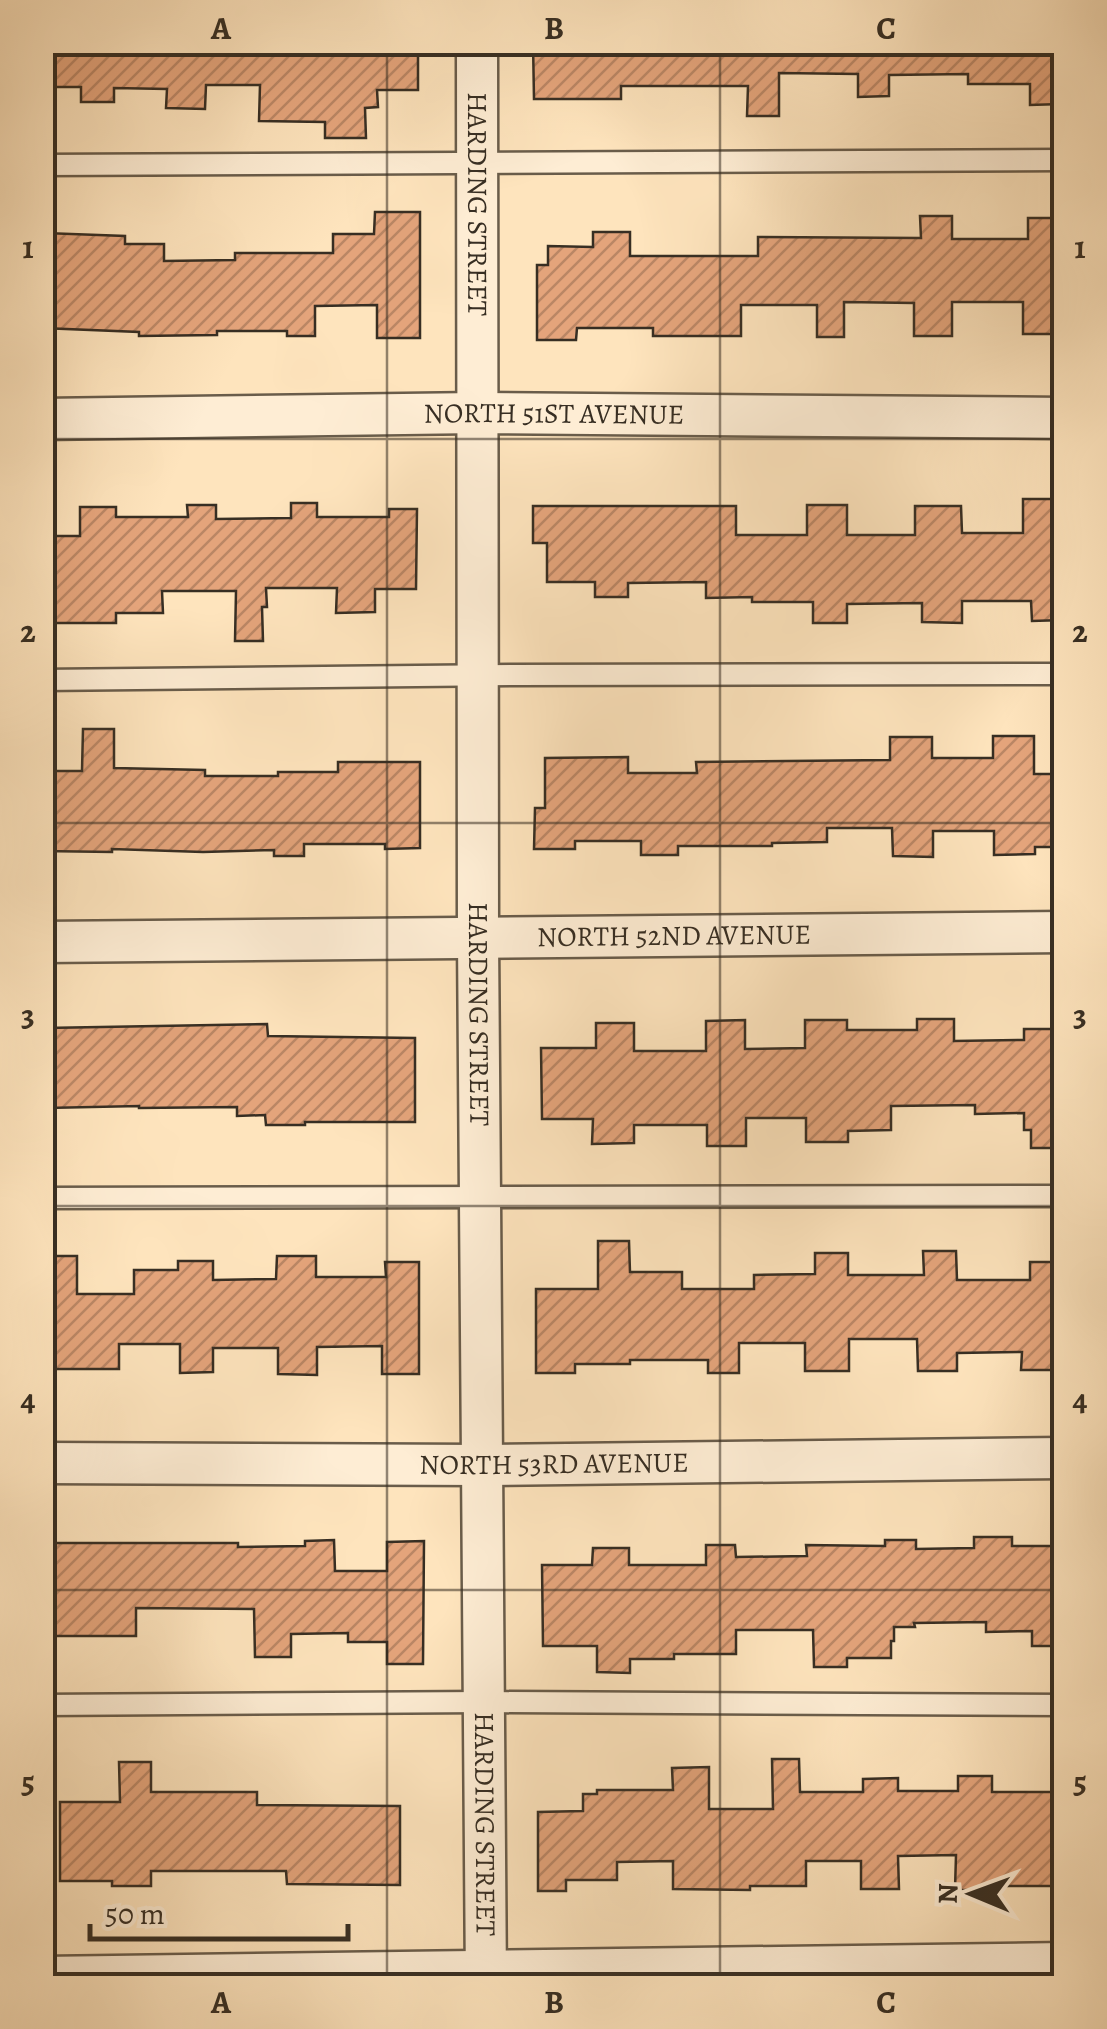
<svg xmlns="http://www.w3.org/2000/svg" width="1107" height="2029" font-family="Alegreya,serif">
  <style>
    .building { fill: url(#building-hatch); stroke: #372e23; stroke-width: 2.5 }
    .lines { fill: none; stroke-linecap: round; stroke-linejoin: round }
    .service-casing { stroke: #695c4a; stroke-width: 25 }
    .minor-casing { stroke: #695c4a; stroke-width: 45 }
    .service { stroke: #feedd4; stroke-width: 20 }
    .minor { stroke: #feedd4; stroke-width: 40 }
    .grid { fill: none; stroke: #372e23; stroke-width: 2.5; stroke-opacity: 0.55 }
    .labels { text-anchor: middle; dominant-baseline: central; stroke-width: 8; stroke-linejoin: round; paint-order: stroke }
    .street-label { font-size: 28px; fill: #372e23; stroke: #feedd4 }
    .neatline { fill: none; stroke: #372e23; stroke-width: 4 }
    .grid-label { font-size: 32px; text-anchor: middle; font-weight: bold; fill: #372e23 }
  </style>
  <defs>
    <pattern id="building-hatch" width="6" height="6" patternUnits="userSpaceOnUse" patternTransform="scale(2.5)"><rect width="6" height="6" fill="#e4a47b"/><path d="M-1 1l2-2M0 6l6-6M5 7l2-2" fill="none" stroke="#ba8664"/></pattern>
  </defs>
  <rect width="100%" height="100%" fill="#fee4bd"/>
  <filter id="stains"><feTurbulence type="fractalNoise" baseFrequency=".002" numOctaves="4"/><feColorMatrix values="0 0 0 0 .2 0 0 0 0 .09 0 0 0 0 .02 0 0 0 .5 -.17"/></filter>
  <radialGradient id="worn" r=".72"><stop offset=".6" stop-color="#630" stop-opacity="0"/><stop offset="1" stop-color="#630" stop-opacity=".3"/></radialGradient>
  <g class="building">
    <polygon points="42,42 418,42 418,90 377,90 378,107 365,108 366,138 325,138 325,122 259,121 260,85 206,85 205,109 166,108 167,89 114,88 114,102 81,102 81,87 42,87"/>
    <polygon points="533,42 1061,42 1061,104 1030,105 1030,84 968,84 968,74 889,75 889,96 858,97 858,74 779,73 779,116 747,116 748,86 621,86 621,99 534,99"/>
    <polygon points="375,212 420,212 420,338 377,338 377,305 315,306 315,336 287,336 287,331 217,331 217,335 139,336 139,332 42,328 45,233 125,236 125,244 164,244 164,261 235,260 235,253 333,253 333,234 374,234"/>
    <polygon points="920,216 952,216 952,239 1028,239 1028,218 1064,218 1064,334 1023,334 1023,302 952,302 952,336 914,336 914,303 844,302 844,337 817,337 817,305 741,305 741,336 653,336 653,328 577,328 576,340 537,340 537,265 548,265 548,246 593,247 593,232 630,232 630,256 758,256 758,237 921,238"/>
    <polygon points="1023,499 1064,499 1064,620 1032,621 1031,601 962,601 962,623 922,622 922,603 847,604 847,623 813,623 813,602 752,602 752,597 706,598 706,582 628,583 628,597 595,597 595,582 547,582 547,543 533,543 533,506 736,506 736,535 807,535 807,505 847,505 847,535 915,535 915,506 961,506 962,533 1023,533"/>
    <polygon points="291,503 317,503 317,517 389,517 389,509 417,509 416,589 375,589 375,612 336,613 337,588 266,588 267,607 262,607 263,641 235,641 236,591 162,591 163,613 116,613 116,623 42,623 42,536 80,536 80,507 116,507 116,517 188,517 187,505 216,505 216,519 291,518"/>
    <polygon points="83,729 114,729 114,768 205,770 205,776 278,776 278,772 338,772 338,762 420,762 420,848 385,849 385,844 304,844 304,856 274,856 274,850 203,852 112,849 112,852 42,851 43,771 82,771"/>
    <polygon points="993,736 1034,736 1034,774 1064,774 1064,847 1035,847 1035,854 994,855 994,831 933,831 933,857 893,856 892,828 827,828 827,842 772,843 772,846 678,846 678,855 641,855 641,841 575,841 575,849 534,849 535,808 545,808 545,758 628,757 628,773 697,773 696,762 890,760 890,737 932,737 932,758 993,758"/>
    <polygon points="917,1019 954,1019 954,1041 1024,1040 1024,1029 1062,1029 1063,1148 1031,1148 1031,1130 1024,1130 1024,1113 975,1114 975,1105 891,1106 891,1130 848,1131 848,1142 806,1142 806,1118 746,1118 746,1146 707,1146 707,1125 634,1125 634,1143 592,1144 593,1119 542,1119 541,1048 596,1048 596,1023 634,1023 634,1051 706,1051 706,1021 745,1020 745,1049 805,1048 805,1020 847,1020 847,1030 917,1030"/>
    <polygon points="267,1024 268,1036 415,1038 415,1122 305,1122 305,1125 266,1125 265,1115 237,1116 237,1107 139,1108 139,1106 46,1108 45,1028"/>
    <polygon points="598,1241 629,1241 630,1272 682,1272 682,1289 754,1289 754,1275 815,1274 815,1253 848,1253 848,1275 924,1275 923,1251 956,1251 957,1280 1030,1280 1030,1262 1058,1262 1058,1370 1021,1370 1022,1352 957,1353 957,1371 918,1371 917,1339 849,1339 849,1371 805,1371 805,1343 739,1343 739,1373 708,1373 708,1360 630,1360 630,1364 575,1364 575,1373 536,1373 536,1289 598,1289"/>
    <polygon points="42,1256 77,1256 77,1294 134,1294 134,1270 178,1270 178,1261 213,1261 213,1280 276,1279 277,1256 316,1256 316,1277 386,1277 385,1262 419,1262 419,1374 382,1374 382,1346 317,1347 317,1375 278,1374 278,1348 213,1348 213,1372 180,1373 180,1344 119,1344 119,1369 42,1369"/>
    <polygon points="974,1537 1012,1537 1012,1546 1064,1546 1064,1646 1032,1646 1032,1631 986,1632 986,1622 914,1623 915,1627 894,1627 894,1641 891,1641 891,1658 847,1658 847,1667 814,1667 813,1630 736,1630 736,1654 674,1654 674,1659 630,1659 630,1673 597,1672 597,1646 543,1646 542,1565 592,1565 593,1548 629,1548 629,1565 706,1565 706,1545 735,1545 736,1557 807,1556 806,1545 885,1546 885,1540 916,1540 916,1549 974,1548"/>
    <polygon points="334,1540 335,1571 387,1571 387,1542 424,1541 423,1664 387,1664 387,1642 348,1642 348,1633 291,1634 291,1657 255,1657 254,1609 136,1608 136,1636 42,1636 42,1543 238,1543 238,1547 305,1546 305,1541"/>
    <polygon points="772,1759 799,1759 800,1792 863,1792 863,1779 898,1778 898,1791 958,1791 958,1776 992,1776 992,1792 1064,1792 1064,1886 992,1886 992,1890 955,1890 956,1855 898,1856 899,1889 861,1889 861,1861 806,1861 806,1886 750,1886 750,1890 673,1889 673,1861 617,1862 617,1880 566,1880 566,1891 538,1891 538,1812 583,1811 583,1794 597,1794 597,1790 673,1790 672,1768 709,1767 709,1809 773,1809"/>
    <polygon points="119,1762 151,1762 151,1792 257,1792 257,1805 400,1806 400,1885 287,1884 286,1871 151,1871 151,1886 112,1886 112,1881 60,1881 60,1802 120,1802"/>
  </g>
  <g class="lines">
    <g class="service-casing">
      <g id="service">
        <polyline points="42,165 1064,160"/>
        <polyline points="42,680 513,675 1064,674"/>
        <polyline points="42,1198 1064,1196"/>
        <polyline points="42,1705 484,1702 1064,1705"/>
      </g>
    </g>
    <g class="minor-casing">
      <g id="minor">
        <path id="s1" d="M477,42L478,938L486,1986"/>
        <path id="s2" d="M42,419L478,413L1064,418"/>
        <path id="s3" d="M42,942L1064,932"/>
        <path id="s4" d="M42,1463L483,1465L1064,1458"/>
        <polyline points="42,1977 1064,1963"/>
      </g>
    </g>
    <use href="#service" class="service"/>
    <use href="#minor" class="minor"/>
  </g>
  <path class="grid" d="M387,42V1986M720,42V1986M42,439H1064M42,823H1064M42,1206H1064M42,1590H1064"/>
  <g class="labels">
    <g class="street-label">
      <text stroke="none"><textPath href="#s1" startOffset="162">HARDING STREET</textPath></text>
      <text stroke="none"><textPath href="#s2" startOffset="512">NORTH 51ST AVENUE</textPath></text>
      <text stroke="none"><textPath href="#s3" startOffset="632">NORTH 52ND AVENUE</textPath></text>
      <text stroke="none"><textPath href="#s1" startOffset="972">HARDING STREET</textPath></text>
      <text stroke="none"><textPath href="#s4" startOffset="512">NORTH 53RD AVENUE</textPath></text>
      <text stroke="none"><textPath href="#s1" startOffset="1782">HARDING STREET</textPath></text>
    </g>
  </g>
  <rect width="1107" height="2029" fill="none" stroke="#fee4bd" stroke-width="110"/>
  <g transform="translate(972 1894) rotate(271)" stroke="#feedd4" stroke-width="8" paint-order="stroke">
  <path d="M0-8L18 38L0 25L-18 38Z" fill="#372e23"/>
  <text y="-15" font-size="28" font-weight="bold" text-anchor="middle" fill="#372e23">N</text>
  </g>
  <path d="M90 1924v15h258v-15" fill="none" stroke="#372e23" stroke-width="5"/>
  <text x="105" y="1924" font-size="30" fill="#372e23" stroke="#feedd4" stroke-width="8" paint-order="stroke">50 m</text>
  <rect x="55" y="55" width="997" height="1919" class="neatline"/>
  <g class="grid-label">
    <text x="221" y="39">A</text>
    <text x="554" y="39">B</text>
    <text x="886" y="39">C</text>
    <text x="28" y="258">1</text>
    <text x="1080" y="258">1</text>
    <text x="28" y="642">2</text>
    <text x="1080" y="642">2</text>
    <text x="28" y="1026">3</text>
    <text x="1080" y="1026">3</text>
    <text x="28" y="1410">4</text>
    <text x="1080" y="1410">4</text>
    <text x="28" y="1793">5</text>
    <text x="1080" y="1793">5</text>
    <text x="221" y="2013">A</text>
    <text x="554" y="2013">B</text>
    <text x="886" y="2013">C</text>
  </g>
  <rect width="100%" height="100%" filter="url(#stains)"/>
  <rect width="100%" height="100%" fill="url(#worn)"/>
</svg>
